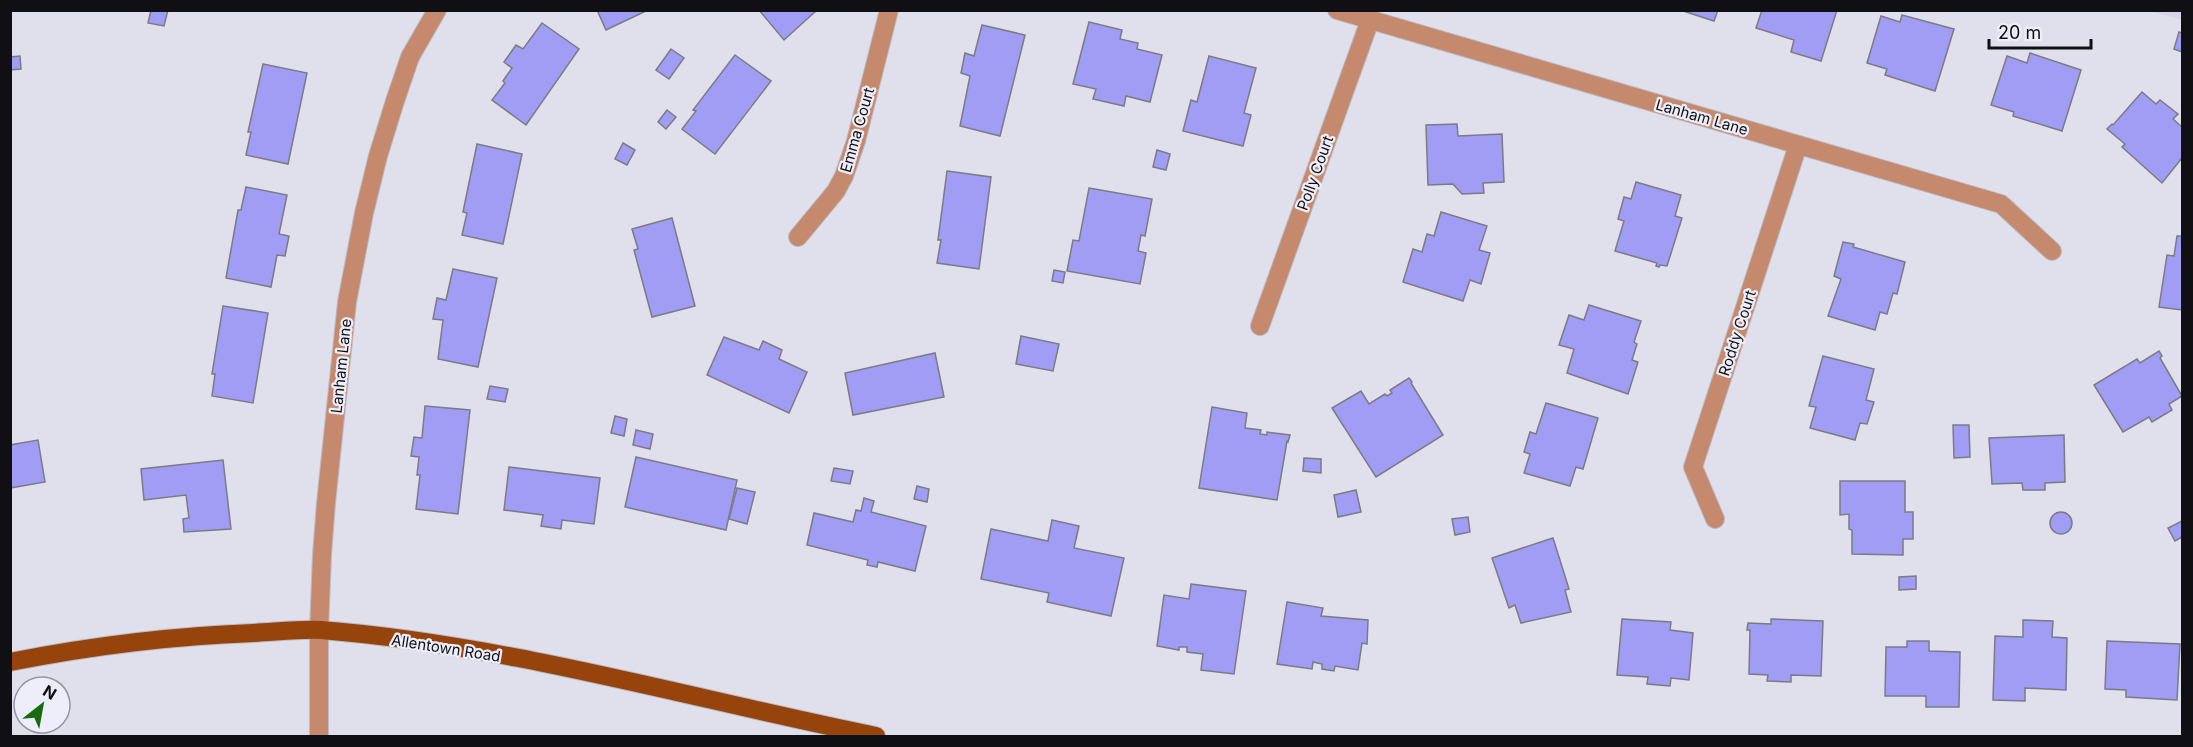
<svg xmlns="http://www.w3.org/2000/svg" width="2193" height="747" font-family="Inter,sans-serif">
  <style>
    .built { fill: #d5d4e8 }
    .building { fill: #a19cf4; stroke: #7b7b86; stroke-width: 1.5 }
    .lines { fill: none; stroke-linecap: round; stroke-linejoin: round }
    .street-casing { stroke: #bbbbc5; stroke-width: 20 }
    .primary-casing { stroke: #bbbbc5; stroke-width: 20 }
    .street { stroke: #c58a6d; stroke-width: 18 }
    .primary { stroke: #96430c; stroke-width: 18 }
    .labels { text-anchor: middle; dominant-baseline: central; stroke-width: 4.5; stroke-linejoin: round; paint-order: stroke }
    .street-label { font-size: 15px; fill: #101014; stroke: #eeeefa }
  </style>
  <rect width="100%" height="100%" fill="#e0e0ec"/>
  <polygon class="built" points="2149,11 2182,11 2182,20"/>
  <g class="building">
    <polygon points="151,10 168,10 164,26 148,23"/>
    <polygon points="597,10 648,10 606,30"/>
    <polygon points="759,10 817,10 784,40"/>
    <polygon points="1680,10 1718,10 1714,21"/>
    <polygon points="1762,10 1837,10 1821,61 1791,52 1794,40 1756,28"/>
    <polygon points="1902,15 1954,29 1935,91 1885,75 1887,69 1867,63 1881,16 1900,22"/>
    <polygon points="1089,22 1122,30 1120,39 1138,43 1137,49 1162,55 1150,102 1126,96 1124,106 1093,99 1096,89 1073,84"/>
    <polygon points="542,23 579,49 526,125 492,100 505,83 503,81 512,68 504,62 516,45 523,49"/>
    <polygon points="982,25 1025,35 1000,136 960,126 970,76 961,73 965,53 974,56"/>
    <polygon points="2179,32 2182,33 2182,52 2174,49"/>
    <polygon points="671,49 684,58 669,79 656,70"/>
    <polygon points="2030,53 2081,70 2062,131 2013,116 2014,112 1991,105 2007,56 2027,63"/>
    <polygon points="735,55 771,81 715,154 682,129 696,111 693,110"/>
    <polygon points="20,56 21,69 10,70 10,57"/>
    <polygon points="1209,56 1256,68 1244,113 1251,115 1243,146 1183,131 1191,100 1197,102"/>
    <polygon points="263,64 307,73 288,164 246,155 251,132 248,132"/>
    <polygon points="2142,92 2156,104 2160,100 2178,114 2173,119 2182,127 2182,158 2162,183 2122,147 2125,144 2107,129 2112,124 2113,125"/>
    <polygon points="667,110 676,117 666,129 658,122"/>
    <polygon points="1457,124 1458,136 1502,134 1504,182 1483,183 1484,193 1462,194 1453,184 1428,185 1426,125"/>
    <polygon points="623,143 635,150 627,165 615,159"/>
    <polygon points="477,144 522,154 503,244 462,235 467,213 463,212"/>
    <polygon points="1157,150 1170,154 1166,170 1153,167"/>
    <polygon points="947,171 991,177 979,269 937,263 941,240 938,240"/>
    <polygon points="1636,182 1681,195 1675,216 1682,218 1667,266 1660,265 1659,267 1656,266 1657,263 1615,251 1624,221 1618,219 1624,197 1631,199"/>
    <polygon points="246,187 287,195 279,234 289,236 285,256 277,255 271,287 226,278 238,210 241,210"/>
    <polygon points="1089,188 1152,199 1145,236 1141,235 1138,251 1146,253 1140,284 1067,271 1073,240 1079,241"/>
    <polygon points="1441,212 1487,226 1479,250 1490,253 1481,284 1470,280 1463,301 1403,282 1413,249 1422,252 1427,234 1434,236"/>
    <polygon points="672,218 695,306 652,317 634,250 638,249 632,229"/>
    <polygon points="2177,236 2182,236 2182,310 2159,307 2167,255 2174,256"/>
    <polygon points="1843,242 1854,244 1853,247 1905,262 1897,294 1893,293 1887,314 1880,312 1875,330 1828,316 1841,279 1834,276"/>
    <polygon points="453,269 497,278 478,367 438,359 443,320 433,319 437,298 446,300"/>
    <polygon points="1054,270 1065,272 1063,283 1052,281"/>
    <polygon points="1589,305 1641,321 1634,342 1637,344 1632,360 1638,362 1628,394 1567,373 1574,349 1559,345 1569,315 1584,320"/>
    <polygon points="223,306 268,313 253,403 212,396 215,374 212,374"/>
    <polygon points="1021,336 1059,344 1053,371 1016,364"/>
    <polygon points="724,337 759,350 763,341 782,350 779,359 807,372 789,413 707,375"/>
    <polygon points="2159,351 2162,356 2160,358 2182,396 2169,404 2172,410 2152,422 2149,417 2123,432 2094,385 2137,359 2140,363"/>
    <polygon points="935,353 944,397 853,415 845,373"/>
    <polygon points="1823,356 1874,369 1866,400 1874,402 1867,424 1860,423 1855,440 1810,428 1816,407 1809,406"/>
    <polygon points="1409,378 1412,382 1411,383 1443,435 1376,477 1332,408 1361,391 1369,404 1385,394 1387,396 1392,393 1390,390"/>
    <polygon points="490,386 508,389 505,402 487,399"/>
    <polygon points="1546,403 1598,418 1583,469 1576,467 1570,486 1524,473 1530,454 1524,452 1530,432 1536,434"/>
    <polygon points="425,406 470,410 458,514 416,509 420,475 417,475 419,457 411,456 414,437 422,438"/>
    <polygon points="1212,407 1247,413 1245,428 1261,430 1260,434 1267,435 1267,432 1290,435 1288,442 1287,441 1277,500 1199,488"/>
    <polygon points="615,416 627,419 624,436 611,433"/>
    <polygon points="1953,425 1969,425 1970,457 1954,458"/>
    <polygon points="636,430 653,434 650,449 633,445"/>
    <polygon points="2064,435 2065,482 2045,483 2045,490 2023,490 2022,483 1992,484 1989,438"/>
    <polygon points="38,440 45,482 10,488 10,445"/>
    <polygon points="636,457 737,480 726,530 625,507"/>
    <polygon points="1304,458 1321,459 1321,473 1303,471"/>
    <polygon points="223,460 231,529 184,532 183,519 189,518 186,495 144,500 141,469"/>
    <polygon points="509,467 600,478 594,524 562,520 561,529 541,526 543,515 504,510"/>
    <polygon points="834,468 853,471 850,484 831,481"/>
    <polygon points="1840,481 1905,481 1905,512 1913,512 1913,539 1903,539 1903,555 1852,554 1852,530 1849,529 1849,514 1840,515"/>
    <polygon points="917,486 929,489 927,502 914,499"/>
    <polygon points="737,488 755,492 747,524 729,519"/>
    <polygon points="1356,490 1361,512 1338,517 1334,495"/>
    <polygon points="864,498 874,501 871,512 926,526 915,571 878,562 877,567 867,565 868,560 807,545 814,513 853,522 856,510 861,511"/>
    <circle cx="2061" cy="523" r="11"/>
    <polygon points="1468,517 1470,532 1455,535 1452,519"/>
    <polygon points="1052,520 1079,526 1074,548 1124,558 1111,616 1047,602 1049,593 981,579 991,529 1048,541"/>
    <polygon points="2182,521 2182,537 2175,541 2168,528"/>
    <polygon points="1553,538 1569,589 1565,590 1571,612 1521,623 1515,605 1509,608 1492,558"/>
    <polygon points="1916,576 1916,589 1899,590 1899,577"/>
    <polygon points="1191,584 1246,591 1234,674 1201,670 1203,654 1187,652 1187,647 1179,647 1179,650 1157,646 1164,595 1189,599"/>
    <polygon points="1287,602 1323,608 1321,616 1368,620 1367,644 1362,643 1358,670 1335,666 1334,671 1322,669 1322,664 1313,662 1312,669 1277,664"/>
    <polygon points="1622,619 1671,622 1670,630 1693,633 1689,680 1671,678 1670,686 1647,684 1648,677 1617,675"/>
    <polygon points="1771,619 1823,621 1821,676 1791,675 1791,682 1767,681 1768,675 1749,674 1750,630 1747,630 1748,623 1771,624"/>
    <polygon points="2023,620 2053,621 2052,637 2067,638 2066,690 2025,688 2025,701 1993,700 1995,636 2023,637"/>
    <polygon points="1907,641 1929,641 1929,651 1960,652 1959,707 1926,707 1926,696 1885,696 1886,647 1907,647"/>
    <polygon points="2107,641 2180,644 2177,700 2126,697 2126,690 2105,689"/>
  </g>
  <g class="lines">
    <g class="street-casing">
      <g id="street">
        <polyline points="1337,10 2001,204 2052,251"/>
        <polyline points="798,237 836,191 844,176 856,141 889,10"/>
        <polyline points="1260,326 1370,20"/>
        <polyline points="1715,519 1693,467 1798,145"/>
        <polyline points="319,736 319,630 322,555 326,503 347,302 364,213 378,156 395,101 410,57 437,10"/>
      </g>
    </g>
    <g class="primary-casing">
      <path id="primary" d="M10,662C91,646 171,636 253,633C275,632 299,629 321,630C509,645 692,699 876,736"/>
    </g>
    <use href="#street" class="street"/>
    <use href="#primary" class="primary"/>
  </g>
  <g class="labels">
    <g class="street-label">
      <text transform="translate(1702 117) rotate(16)">Lanham Lane</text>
      <text transform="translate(857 130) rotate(-74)">Emma Court</text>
      <text transform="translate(1315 173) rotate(-70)">Polly Court</text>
      <text transform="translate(1737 333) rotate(-72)">Roddy Court</text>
      <text transform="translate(341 366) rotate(-84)">Lanham Lane</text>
      <text transform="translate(446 648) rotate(9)">Allentown Road</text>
    </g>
  </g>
  <rect width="2193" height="747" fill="none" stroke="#101014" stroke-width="24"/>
  <g transform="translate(42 705) rotate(31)"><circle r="28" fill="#eeeefa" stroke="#95959e" stroke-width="1.5"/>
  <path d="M0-4.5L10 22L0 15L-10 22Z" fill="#1a6b10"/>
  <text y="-9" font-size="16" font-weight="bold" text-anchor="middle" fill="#101014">N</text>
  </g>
  <path d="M1989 39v9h102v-9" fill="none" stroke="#101014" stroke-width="3"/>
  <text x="1998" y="39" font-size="18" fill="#101014" stroke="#eeeefa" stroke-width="4.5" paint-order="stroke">20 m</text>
</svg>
